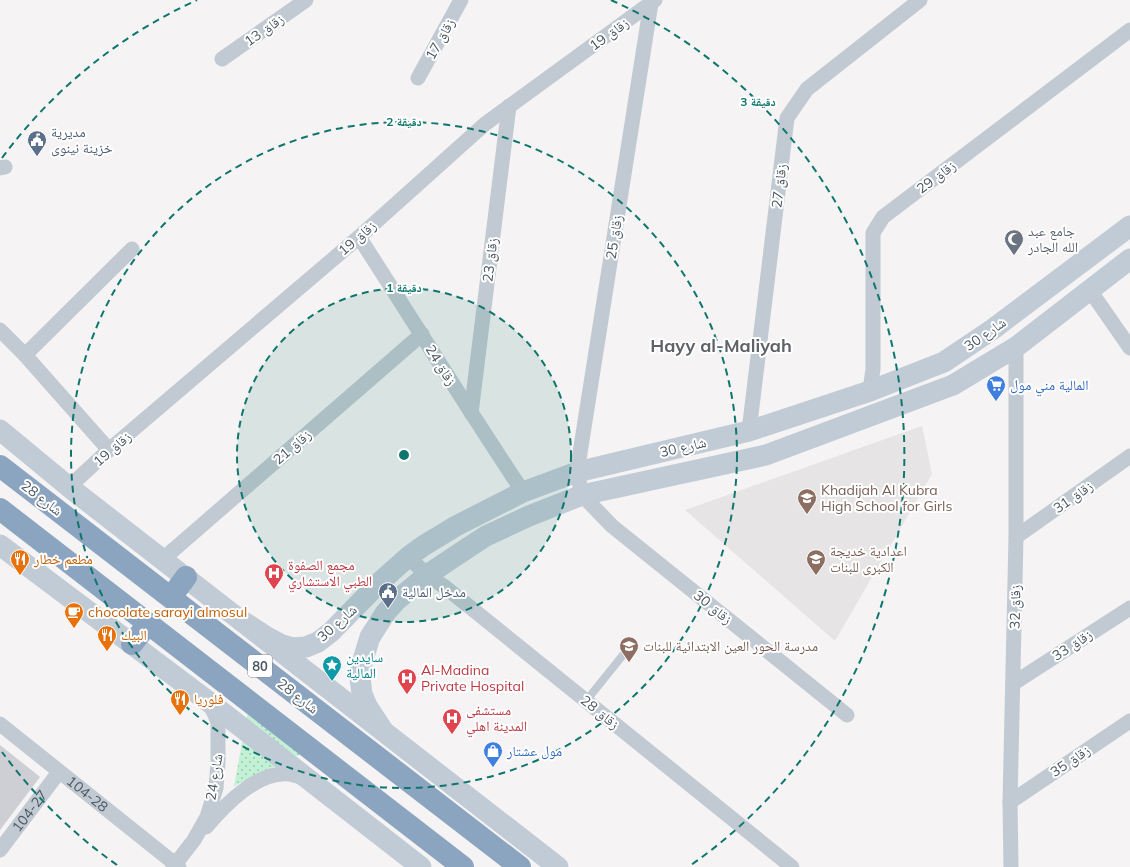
<svg xmlns="http://www.w3.org/2000/svg" width="1130" height="867" font-family="Mulish,'Noto Naskh Arabic',sans-serif">
  <style>
    .education { fill: #e6e4e5 }
    .grass { fill: url(#grass-dots) }
    .building { fill: #cdcfd5 }
    .lines { fill: none; stroke-linecap: round; stroke-linejoin: round }
    .lane { stroke: #c1cad2; stroke-width: 8 }
    .street { stroke: #c1cad2; stroke-width: 15 }
    .secondary { stroke: #c1cbd6; stroke-width: 21 }
    .highway { stroke: #8ba5c1; stroke-width: 22 }
    .ring { fill: none; stroke: #0f766e; stroke-width: 2; stroke-dasharray: 7 5 }
    .labels { text-anchor: middle; dominant-baseline: central; stroke-width: 4; stroke-linejoin: round; paint-order: stroke }
    .shield { fill: #fff; stroke: #808990; stroke-width: 1 }
    .shield-label { font-size: 13px; font-weight: bold; fill: #4a5661 }
    .street-label { font-size: 14px; fill: #4a5661; stroke: #fff }
    .service-label { font-size: 14px; fill: #4e5e75; stroke: #fff; text-anchor: start }
    .worship-label { font-size: 14px; fill: #5b616d; stroke: #fff; text-anchor: start }
    .shop-label { font-size: 14px; fill: #366cbe; stroke: #fff; text-anchor: start }
    .education-label { font-size: 14px; fill: #785e54; stroke: #fff; text-anchor: start }
    .food-label { font-size: 14px; fill: #c56008; stroke: #fff; text-anchor: start }
    .health-label { font-size: 14px; fill: #be3a42; stroke: #fff; text-anchor: start }
    .culture-label { font-size: 14px; fill: #0d838f; stroke: #fff; text-anchor: start }
    .district-label { font-size: 18px; font-weight: bold; fill: #5f6368; stroke: #fff }
    .centre { fill: #0f766e; stroke: #fff; stroke-width: 2 }
    .ring-label { font-size: 12px; text-anchor: middle; font-weight: bold; fill: #0f766e; stroke: #fff; stroke-width: 4; stroke-linejoin: round; paint-order: stroke }
  </style>
  <defs>
    <pattern id="grass-dots" width="8" height="8" patternUnits="userSpaceOnUse"><rect width="8" height="8" fill="#c3f1d5"/><path d="M2 2h.1M6 6h.1" fill="none" stroke="#a0c6b0" stroke-width="1.8" stroke-linecap="round"/></pattern>
  </defs>
  <rect width="100%" height="100%" fill="#f5f3f3"/>
  <polygon class="education" points="922,426 932,474 835,641 685,510"/>
  <polygon class="grass" points="248,711 303,753 234,786"/>
  <polygon class="building" points="0,745 40,777 0,830"/>
  <g class="lines">
    <polyline class="lane" points="586,701 623,655"/>
    <g class="street">
      <polyline points="651,3 577,472 582,495 612,526 847,715"/>
      <polyline points="222,59 306,0"/>
      <polyline points="418,78 461,0"/>
      <polyline points="0,168 5,167"/>
      <path d="M359,237C414,322 467,408 523,492"/>
      <polyline points="1089,289 1130,348"/>
      <polyline points="0,330 25,355 109,450"/>
      <polyline points="25,355 132,249"/>
      <polyline points="870,391 873,369 873,233 883,217 1130,30"/>
      <polyline points="471,413 509,106"/>
      <polyline points="749,431 787,118 807,89 920,0"/>
      <polyline points="69,487 109,450 359,237 485,124 655,0"/>
      <polyline points="1016,537 1130,456"/>
      <polyline points="408,557 427,575 445,587 792,867"/>
      <polyline points="163,559 422,334"/>
      <polyline points="1014,683 1130,608"/>
      <path id="s1" d="M0,724L179,867"/>
      <polyline points="1010,802 1130,721"/>
      <path d="M206,827C225,805 257,771 289,774C294,775 300,777 304,778"/>
      <path id="s2" d="M0,850L59,772"/>
      <polyline points="173,867 194,840 207,817 216,788 218,762 218,722 210,704"/>
      <polyline points="1011,867 1010,802 1016,537 1016,347"/>
    </g>
    <g class="secondary">
      <polyline points="0,430 69,487 558,867"/>
      <polyline points="0,545 209,702 421,867"/>
      <polyline points="244,622 267,637 282,645 293,648 306,647 318,642 331,632 381,581 408,557 423,546 456,526 523,492 577,472 749,431 870,391 944,362 993,329 1130,226"/>
      <polyline points="382,729 367,706 362,694 360,678 362,663 370,637 386,612 397,600 427,575 469,547 486,536 529,516 582,495 766,455 953,385 1016,347 1130,259"/>
    </g>
    <g class="highway">
      <polyline points="0,466 520,867"/>
      <polyline points="0,509 463,867"/>
      <polyline points="171,597 186,577"/>
      <polyline points="132,644 148,624"/>
    </g>
  </g>
  <circle cx="404" cy="455" r="167" fill="#0f766e" fill-opacity=".12"/>
  <g class="ring">
    <circle cx="404" cy="455" r="167"/>
    <circle cx="404" cy="455" r="333"/>
    <path d="M117 865A500 500 0 0 1 2 752M2 158A500 500 0 0 1 197 0M611 0A500 500 0 0 1 691 865"/>
  </g>
  <defs>
    <g id="civic-pin" transform="scale(1)"><path d="M0 17L-7.5 6A9.5 9.5 0 1 1 7.5 6Z" fill="#5c6f8a" stroke="#fff"/><path d="M-.6-6.5H3V-4.5H.6V-3L4-1V1h2V6H-6V1h2V-1L-.6-3ZM-1.2 2.5V6h2.4V2.5Z" fill="#fff"/></g>
    <g id="mosque-pin" transform="scale(1)"><path d="M0 17L-7.5 6A9.5 9.5 0 1 1 7.5 6Z" fill="#6b7280" stroke="#fff"/><path d="M3.5-4.9A6 6 0 1 0 3.5 4.9A5 5 0 1 1 3.5-4.9Z" fill="#fff"/></g>
    <g id="supermarket-pin" transform="scale(1)"><path d="M0 17L-7.5 6A9.5 9.5 0 1 1 7.5 6Z" fill="#3f7fe0" stroke="#fff"/><path d="M-6-5.5h2.5l.6 2H6L4.5 2H-2.5L-4.4-4H-6ZM-1.5 3.2a1.3 1.3 0 1 0 .1 0ZM3 3.2a1.3 1.3 0 1 0 .1 0Z" fill="#fff"/></g>
    <g id="school-pin" transform="scale(1)"><path d="M0 17L-7.5 6A9.5 9.5 0 1 1 7.5 6Z" fill="#8d6e63" stroke="#fff"/><path d="M0-5L7-2L0 1L-7-2ZM-4 1L0 2.5L4 1V4Q0 6-4 4Z" fill="#fff"/></g>
    <g id="restaurant-pin" transform="scale(1)"><path d="M0 17L-7.5 6A9.5 9.5 0 1 1 7.5 6Z" fill="#e8710a" stroke="#fff"/><path d="M-5-6h1v4h1v-4h1v4h1v-4h1v5L-1.5 .5V6h-2V.5L-5-1ZM5-6V6H3V1.5H1.5Q1.5-4 5-6Z" fill="#fff"/></g>
    <g id="hospital-pin" transform="scale(1)"><path d="M0 17L-7.5 6A9.5 9.5 0 1 1 7.5 6Z" fill="#e0444e" stroke="#fff"/><path d="M-5-5h3v3.5h4V-5h3V5h-3V1.5h-4V5h-3Z" fill="#fff"/></g>
    <g id="cafe-pin" transform="scale(1)"><path d="M0 17L-7.5 6A9.5 9.5 0 1 1 7.5 6Z" fill="#e8710a" stroke="#fff"/><path d="M-5.5-4.5H6V0H3Q3 3.5 0 3.5H-2.5Q-5.5 3.5-5.5 0ZM3-3.2v2h1.7v-2ZM-6 4.5H4V6H-6Z" fill="#fff"/></g>
    <g id="sight-pin" transform="scale(1)"><path d="M0 17L-7.5 6A9.5 9.5 0 1 1 7.5 6Z" fill="#0f9aa8" stroke="#fff"/><path d="M0-6L1.8-2.2L6-1.7L2.9 1.2L3.7 5.4L0 3.3L-3.7 5.4L-2.9 1.2L-6-1.7L-1.8-2.2Z" fill="#fff"/></g>
    <g id="shop-pin" transform="scale(1)"><path d="M0 17L-7.5 6A9.5 9.5 0 1 1 7.5 6Z" fill="#3f7fe0" stroke="#fff"/><path d="M-5-2.5h2.3a2.7 3.5 0 0 1 5.4 0H5L5.5 6h-11ZM-1.5-2.5h3a1.5 2.3 0 0 0-3 0Z" fill="#fff"/></g>
  </defs>
  <g fill-rule="evenodd">
    <use href="#civic-pin" x="37" y="140"/>
    <use href="#mosque-pin" x="1014" y="239"/>
    <use href="#supermarket-pin" x="996" y="385"/>
    <use href="#school-pin" x="807" y="498"/>
    <use href="#restaurant-pin" x="20" y="559"/>
    <use href="#school-pin" x="816" y="559"/>
    <use href="#hospital-pin" x="274" y="573"/>
    <use href="#civic-pin" x="388" y="592"/>
    <use href="#cafe-pin" x="74" y="612"/>
    <use href="#restaurant-pin" x="107" y="635"/>
    <use href="#school-pin" x="629" y="646"/>
    <use href="#sight-pin" x="332" y="665"/>
    <use href="#hospital-pin" x="407" y="678"/>
    <use href="#restaurant-pin" x="180" y="699"/>
    <use href="#hospital-pin" x="452" y="718"/>
    <use href="#shop-pin" x="493" y="751"/>
  </g>
  <g class="labels">
    <rect class="shield" x="248" y="655" width="24" height="22" rx="3"/>
    <g class="shield-label">
      <text x="260" y="666">80</text>
    </g>
    <g class="street-label">
      <text transform="translate(264 30) rotate(-35)">زقاق 13</text>
      <text transform="translate(609 34) rotate(-36)">زقاق 19</text>
      <text transform="translate(440 39) rotate(-61)">زقاق 17</text>
      <text transform="translate(936 177) rotate(-37)">زقاق 29</text>
      <text transform="translate(779 186) rotate(-83)">زقاق 27</text>
      <text transform="translate(614 237) rotate(-81)">زقاق 25</text>
      <text transform="translate(357 238) rotate(-41)">زقاق 19</text>
      <text transform="translate(490 260) rotate(-83)">زقاق 23</text>
      <text transform="translate(985 334) rotate(-35)">شارع 30</text>
      <text transform="translate(441 365) rotate(58)">زقاق 24</text>
      <text transform="translate(292 447) rotate(-41)">زقاق 21</text>
      <text transform="translate(683 447) rotate(-13)">شارع 30</text>
      <text transform="translate(112 449) rotate(-41)">زقاق 19</text>
      <text transform="translate(1073 497) rotate(-35)">زقاق 31</text>
      <text transform="translate(42 498) rotate(38)">شارع 28</text>
      <text transform="translate(713 607) rotate(39)">زقاق 30</text>
      <text transform="translate(1015 607) rotate(-89)">زقاق 32</text>
      <text transform="translate(337 623) rotate(-42)">شارع 30</text>
      <text transform="translate(1072 645) rotate(-33)">زقاق 33</text>
      <text transform="translate(298 696) rotate(38)">شارع 28</text>
      <text transform="translate(600 712) rotate(39)">زقاق 28</text>
      <text transform="translate(1070 761) rotate(-34)">زقاق 35</text>
      <text transform="translate(214 777) rotate(-81)">شارع 24</text>
      <text stroke="none"><textPath href="#s1" startOffset="112">104-28</textPath></text>
      <text stroke="none"><textPath href="#s2" startOffset="49">104-27</textPath></text>
    </g>
    <g class="service-label">
      <text x="51" y="132">مديرية<tspan x="51" dy="16">خزينة نينوى</tspan></text>
      <text x="402" y="592">مدخل المالية</text>
    </g>
    <g class="worship-label">
      <text x="1028" y="231">جامع عبد<tspan x="1028" dy="16">الله الجادر</tspan></text>
    </g>
    <g class="shop-label">
      <text x="1010" y="385">المالية مني مول</text>
      <text x="507" y="751">مول عشتار</text>
    </g>
    <g class="education-label">
      <text x="821" y="490">Khadijah Al Kubra<tspan x="821" dy="16">High School for Girls</tspan></text>
      <text x="830" y="551">اعدادية خديجة<tspan x="830" dy="16">الكبرى للبنات</tspan></text>
      <text x="643" y="646">مدرسة الحور العين الابتدائية للبنات</text>
    </g>
    <g class="food-label">
      <text x="34" y="559">مطعم خطار</text>
      <text x="88" y="612">chocolate sarayi almosul</text>
      <text x="121" y="635">البيك</text>
      <text x="194" y="699">فلوريا</text>
    </g>
    <g class="health-label">
      <text x="288" y="565">مجمع الصفوة<tspan x="288" dy="16">الطبي الاستشاري</tspan></text>
      <text x="421" y="670">Al-Madina<tspan x="421" dy="16">Private Hospital</tspan></text>
      <text x="466" y="710">مستشفى<tspan x="466" dy="16">المدينة اهلي</tspan></text>
    </g>
    <g class="culture-label">
      <text x="346" y="657">سايدين<tspan x="346" dy="16">المالية</tspan></text>
    </g>
    <g class="district-label">
      <text x="721" y="345">Hayy al-Maliyah</text>
    </g>
  </g>
  <circle cx="404" cy="455" r="6" class="centre"/>
  <g class="ring-label">
    <text x="758" y="106">3 دقيقة</text>
    <text x="404" y="126">2 دقيقة</text>
    <text x="404" y="292">1 دقيقة</text>
  </g>
</svg>
